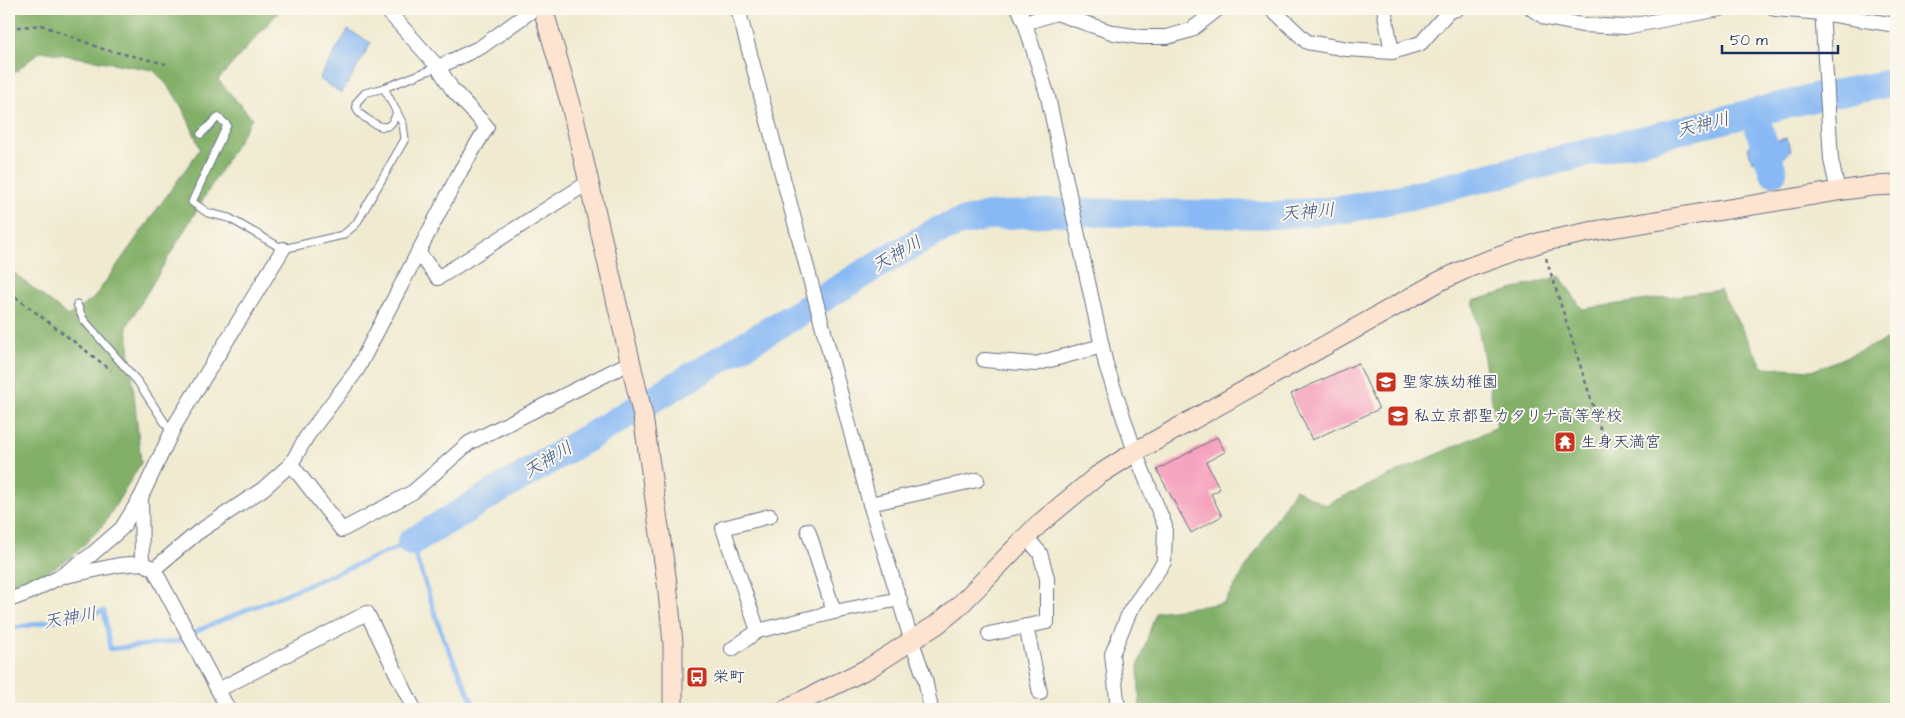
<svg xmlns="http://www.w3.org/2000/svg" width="1905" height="718" font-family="'Architects Daughter','Klee One',sans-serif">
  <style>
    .forest { fill: #83b069; stroke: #4f7064 }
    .water { fill: #88b9f4; stroke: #5274a9 }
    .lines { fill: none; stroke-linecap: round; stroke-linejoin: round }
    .stream { stroke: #88b9f4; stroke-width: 4.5 }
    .river { stroke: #88b9f4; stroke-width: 28 }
    .building { fill: #f59fbc }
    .lane-casing { stroke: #667086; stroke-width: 9 }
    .street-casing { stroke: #667086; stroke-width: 16 }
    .secondary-casing { stroke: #667086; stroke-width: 21 }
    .path { stroke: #667086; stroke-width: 2.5; stroke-dasharray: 4 4; stroke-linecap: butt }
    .lane { stroke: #fff; stroke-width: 7 }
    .street { stroke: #fff; stroke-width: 14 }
    .secondary { stroke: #fde4d0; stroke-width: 19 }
    .labels { text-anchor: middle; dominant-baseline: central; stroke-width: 4; stroke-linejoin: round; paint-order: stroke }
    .poi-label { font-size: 16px; fill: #1b2f5e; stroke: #fbf7ec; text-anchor: start }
    .water-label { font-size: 18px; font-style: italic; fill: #3c588b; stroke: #fbf7ec }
  </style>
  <rect width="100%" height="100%" fill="#fbf7ec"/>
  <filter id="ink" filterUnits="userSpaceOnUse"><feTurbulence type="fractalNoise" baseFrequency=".02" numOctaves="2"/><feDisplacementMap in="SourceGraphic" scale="10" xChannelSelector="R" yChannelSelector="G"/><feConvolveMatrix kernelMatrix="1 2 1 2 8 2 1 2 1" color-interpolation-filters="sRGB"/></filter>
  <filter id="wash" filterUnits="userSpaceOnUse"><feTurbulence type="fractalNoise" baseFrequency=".0096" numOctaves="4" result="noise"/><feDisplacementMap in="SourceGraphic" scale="20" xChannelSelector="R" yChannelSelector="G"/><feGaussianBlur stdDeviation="1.12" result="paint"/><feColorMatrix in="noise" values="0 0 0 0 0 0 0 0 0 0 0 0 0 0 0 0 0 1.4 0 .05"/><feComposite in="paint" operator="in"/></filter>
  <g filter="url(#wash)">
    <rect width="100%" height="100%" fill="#f0ead0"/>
    <g class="forest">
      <path d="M9,9H281L218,80L252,118L127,326L141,463L104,524L72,557L9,594V269L68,316L93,299L200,149C188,118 178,93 153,70L41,51L9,77Z"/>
      <polygon points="1560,276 1582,309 1720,290 1763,367 1814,370 1896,336 1896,709 1140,709 1138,667 1156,612 1224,603 1295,489 1325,505 1497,427 1473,301"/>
    </g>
    <g class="water">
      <polygon points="348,30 371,43 342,93 319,79"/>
      <polygon points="1787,138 1791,151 1779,162 1781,170 1769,173 1767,166 1758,161 1752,162 1748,147"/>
    </g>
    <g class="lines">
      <polyline class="stream" points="9,629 104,611 110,649 179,641 201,629 411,542 443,637 476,709"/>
      <g class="river">
        <polyline points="1754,113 1773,172"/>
        <polyline points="411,542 804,310 877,265 937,231 961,222 989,216 1062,212 1276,215 1347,209 1411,196 1813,98 1896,82"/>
      </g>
    </g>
    <g id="blocks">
      <g class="building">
        <polygon points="1358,363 1379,409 1312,440 1291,394"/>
        <polygon points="1217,437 1225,452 1206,462 1220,489 1211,494 1222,516 1191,533 1157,470"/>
      </g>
    </g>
  </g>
  <g filter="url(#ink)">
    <use href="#blocks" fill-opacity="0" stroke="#667086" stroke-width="1"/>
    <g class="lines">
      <g class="lane-casing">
        <g id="lane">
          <path d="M397,112C392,128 385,131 370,121C363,116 356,113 356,103L365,93L384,88L438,67"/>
          <polyline points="201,134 218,117 227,125 192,202 208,213 229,218 283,249 343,235 356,224 405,139 403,124 384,88"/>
          <polyline points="77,304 83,319 138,382 171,432"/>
        </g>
      </g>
      <g class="street-casing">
        <g id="street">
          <polyline points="738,9 870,504 912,642 925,679 931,709"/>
          <polyline points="1019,9 1025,23 1048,97 1106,365 1135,452 1165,526 1164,562 1130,611 1112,654 1118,709"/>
          <polyline points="1272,9 1307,42 1347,49 1392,52 1421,43 1449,11 1457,9"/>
          <polyline points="1384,9 1392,52"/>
          <polyline points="1532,9 1546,18 1582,25 1625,27 1720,9"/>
          <polyline points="1775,9 1822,13 1896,25"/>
          <polyline points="1822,9 1831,160 1838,191"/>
          <polyline points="1025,23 1056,13 1114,33 1141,37 1167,37 1191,30 1218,9"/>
          <polyline points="438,67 481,47 534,9"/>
          <polyline points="418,252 438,278 589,182"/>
          <polyline points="984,360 1035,364 1102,346"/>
          <polyline points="291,464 342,530 413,492 469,443 631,362"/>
          <polyline points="141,497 142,563 154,569 228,709"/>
          <polyline points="870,504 977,480"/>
          <polyline points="808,530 834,612"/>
          <polyline points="154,569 197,533 263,489 291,464 307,436 357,370 461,170 487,127 452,89 438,67 386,9"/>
          <polyline points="66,576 119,565 142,563"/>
          <polyline points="9,600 28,593 58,578 91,555 122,528 141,497 175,425 283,249"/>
          <polyline points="1026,626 1040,693"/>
          <polyline points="758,631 723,528 770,516"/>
          <polyline points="989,634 1047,622 1047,578 1040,553 1026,537"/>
          <polyline points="732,649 758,631 834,612 900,599"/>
          <polyline points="218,690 367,613 414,709"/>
        </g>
      </g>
      <g class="secondary-casing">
        <g id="secondary">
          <polyline points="543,9 571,105 643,416 667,583 673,643 673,709"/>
          <polyline points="786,709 869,668 936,625 957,608 1038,525 1097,476 1135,452 1440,281 1470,267 1541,242 1594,231 1838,191 1872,186 1896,185"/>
        </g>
      </g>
      <g class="path">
        <polyline points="9,28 41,25 103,49 166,64"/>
        <polyline points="1546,258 1604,440"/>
        <polyline points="9,292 111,370"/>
      </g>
      <use href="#lane" class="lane"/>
      <use href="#street" class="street"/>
      <use href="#secondary" class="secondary"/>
    </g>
  </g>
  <defs>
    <g id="school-square" transform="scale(1.125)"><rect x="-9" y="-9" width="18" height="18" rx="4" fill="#c8321e" stroke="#fbf7ec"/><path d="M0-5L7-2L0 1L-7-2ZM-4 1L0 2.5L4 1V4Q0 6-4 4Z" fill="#fff"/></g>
    <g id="temple-square" transform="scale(1.125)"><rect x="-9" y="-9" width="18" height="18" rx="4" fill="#c8321e" stroke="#fbf7ec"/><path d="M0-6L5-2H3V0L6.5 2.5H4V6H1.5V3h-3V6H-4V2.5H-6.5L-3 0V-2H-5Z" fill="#fff"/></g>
    <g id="bus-square" transform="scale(1.125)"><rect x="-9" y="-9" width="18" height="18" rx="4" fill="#c8321e" stroke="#fbf7ec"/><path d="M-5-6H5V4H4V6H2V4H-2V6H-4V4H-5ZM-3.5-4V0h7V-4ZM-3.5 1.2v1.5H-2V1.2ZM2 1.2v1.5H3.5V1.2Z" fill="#fff"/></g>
  </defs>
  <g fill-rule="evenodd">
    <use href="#school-square" x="1386" y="382"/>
    <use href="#school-square" x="1398" y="416"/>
    <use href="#temple-square" x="1565" y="442"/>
    <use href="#bus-square" x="697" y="677"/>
  </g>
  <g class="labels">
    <g class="poi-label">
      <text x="1402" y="382">聖家族幼稚園</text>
      <text x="1414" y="416">私立京都聖カタリナ高等学校</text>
      <text x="1581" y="442">生身天満宮</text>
      <text x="713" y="677">栄町</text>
    </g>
    <g class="water-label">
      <text transform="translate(1703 125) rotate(-14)">天神川</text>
      <text transform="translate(1308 212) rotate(-5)">天神川</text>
      <text transform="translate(897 254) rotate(-30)">天神川</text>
      <text transform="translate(548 460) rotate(-31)">天神川</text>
      <text transform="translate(70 618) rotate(-10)">天神川</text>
    </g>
  </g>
  <rect width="1905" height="718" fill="none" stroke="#fbf7ec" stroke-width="30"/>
  <path d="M1722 45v8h116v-8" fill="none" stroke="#1b2f5e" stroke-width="2.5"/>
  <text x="1730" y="45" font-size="15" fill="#1b2f5e" stroke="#fbf7ec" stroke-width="4" paint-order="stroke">50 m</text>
</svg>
